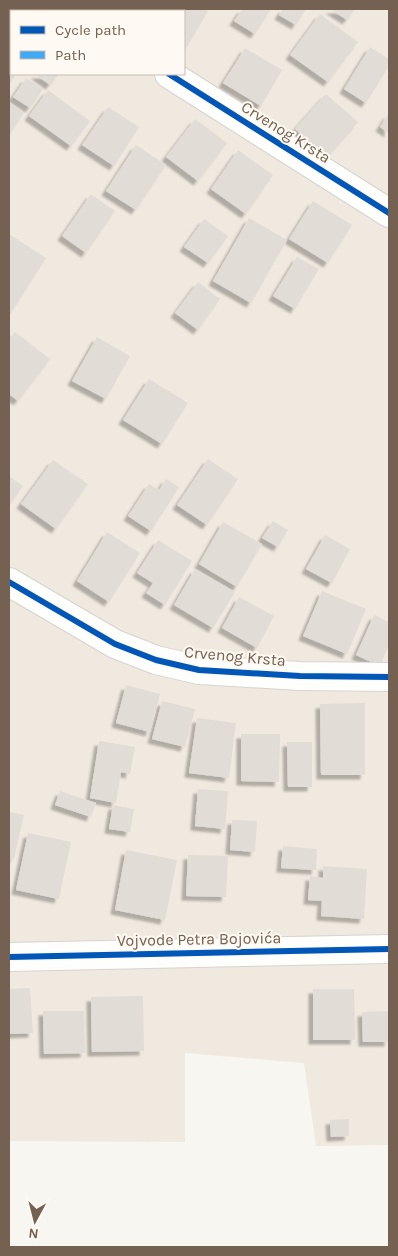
<svg xmlns="http://www.w3.org/2000/svg" width="398" height="1256" font-family="Karla,sans-serif">
  <style>
    .residential { fill: #f0e9df; fill-rule: evenodd }
    .building { fill: #e1dcd5; filter: url(#shadow) }
    .lines { fill: none; stroke-linecap: round; stroke-linejoin: round }
    .minor-casing { stroke: #d8d3ce; stroke-width: 30 }
    .minor { stroke: #fefefd; stroke-width: 28 }
    .quiet { stroke: #3fa9f5; stroke-width: 5; stroke-dasharray: 10 5; stroke-linecap: butt }
    .cycleway-casing { stroke: #fefaf3; stroke-width: 9 }
    .cycleway { stroke: #0057b8; stroke-width: 6 }
    .labels { text-anchor: middle; dominant-baseline: central; stroke-width: 4; stroke-linejoin: round; paint-order: stroke }
    .street-label { font-size: 16px; fill: #746151; stroke: #fefaf3 }
  </style>
  <defs>
    <filter id="shadow"><feDropShadow dx="-4.5" dy="4.5" stdDeviation="1" flood-color="#0004"/></filter>
  </defs>
  <rect width="100%" height="100%" fill="#f8f6f0"/>
  <path class="residential" d="M9,9H389V1145L316,1146L304,1063L185,1053V1142L9,1141ZM11,11H184V74H11Z"/>
  <g class="building">
    <polygon points="9,9 32,9 36,11 11,11 11,39 9,37"/>
    <polygon points="154,9 204,9 208,11 184,52 184,11 153,11"/>
    <polygon points="242,9 271,9 255,34 234,21"/>
    <polygon points="283,9 306,9 296,25 279,15"/>
    <polygon points="330,9 355,9 347,20"/>
    <polygon points="320,14 358,42 328,82 290,55"/>
    <polygon points="370,47 389,59 389,66 366,103 344,89"/>
    <polygon points="245,48 282,70 261,106 223,83"/>
    <polygon points="9,54 11,56 11,74 16,74 9,85"/>
    <polygon points="35,74 59,74 50,85"/>
    <polygon points="26,78 43,89 30,108 13,97"/>
    <polygon points="48,90 90,121 71,146 29,116"/>
    <polygon points="326,94 358,122 327,157 295,129"/>
    <polygon points="9,102 24,113 9,135"/>
    <polygon points="108,107 139,127 114,166 82,145"/>
    <polygon points="389,113 389,133 380,127"/>
    <polygon points="195,119 227,143 198,181 166,157"/>
    <polygon points="136,145 166,165 136,210 106,191"/>
    <polygon points="238,150 273,175 246,214 211,189"/>
    <polygon points="91,194 115,211 86,253 62,236"/>
    <polygon points="313,201 352,225 328,263 289,239"/>
    <polygon points="249,218 287,240 251,303 213,281"/>
    <polygon points="204,219 228,236 208,263 184,247"/>
    <polygon points="9,234 46,258 9,316"/>
    <polygon points="297,257 319,269 295,309 273,296"/>
    <polygon points="198,282 220,299 198,330 175,313"/>
    <polygon points="15,332 50,359 18,401 9,394 9,340"/>
    <polygon points="97,337 130,356 106,399 72,381"/>
    <polygon points="149,379 188,403 162,444 123,420"/>
    <polygon points="208,459 238,479 207,525 177,505"/>
    <polygon points="53,460 88,484 56,529 21,504"/>
    <polygon points="9,476 23,486 9,506"/>
    <polygon points="166,479 179,487 151,531 128,516 149,484 159,490"/>
    <polygon points="273,521 288,530 278,547 262,538"/>
    <polygon points="223,522 262,544 237,587 199,564"/>
    <polygon points="107,532 140,553 109,602 77,581"/>
    <polygon points="325,535 350,549 332,583 306,569"/>
    <polygon points="158,540 192,561 165,605 146,593 153,583 137,573"/>
    <polygon points="195,569 235,592 213,628 174,605"/>
    <polygon points="322,591 366,609 347,654 303,636"/>
    <polygon points="239,597 274,616 257,648 222,628"/>
    <polygon points="374,615 389,622 389,645 380,666 356,655"/>
    <polygon points="126,685 160,694 150,732 116,723"/>
    <polygon points="162,701 195,709 185,747 152,739"/>
    <polygon points="365,703 365,775 321,775 320,704"/>
    <polygon points="197,718 236,723 229,778 189,773"/>
    <polygon points="241,734 280,734 279,782 241,781"/>
    <polygon points="99,741 135,747 130,774 121,772 116,803 90,798"/>
    <polygon points="287,742 312,742 312,787 288,787"/>
    <polygon points="198,789 228,791 225,829 195,826"/>
    <polygon points="60,791 96,803 91,817 55,805"/>
    <polygon points="113,805 134,809 130,832 109,829"/>
    <polygon points="9,812 24,815 14,859 9,858"/>
    <polygon points="232,820 257,821 255,852 230,850"/>
    <polygon points="28,833 71,842 59,899 16,890"/>
    <polygon points="283,846 317,849 316,870 281,868"/>
    <polygon points="126,850 177,860 165,920 115,910"/>
    <polygon points="188,855 228,856 226,897 186,896"/>
    <polygon points="323,866 367,869 364,919 321,916 322,901 308,900 310,876 323,878"/>
    <polygon points="30,988 33,1033 9,1034 9,989"/>
    <polygon points="313,989 354,989 355,1040 313,1040"/>
    <polygon points="143,996 144,1051 92,1052 91,997"/>
    <polygon points="43,1011 84,1011 85,1053 44,1054"/>
    <polygon points="389,1011 389,1042 363,1042 362,1012"/>
    <polygon points="349,1119 349,1136 331,1137 330,1120"/>
  </g>
  <g class="lines">
    <g class="minor-casing">
      <g id="minor">
        <polyline points="66,9 70,11"/>
        <polyline points="169,74 389,213"/>
        <polyline points="9,582 115,644 156,660 199,670 300,676 389,677"/>
        <polyline points="9,957 389,949"/>
      </g>
    </g>
    <use href="#minor" class="minor"/>
    <polyline class="quiet" points="66,9 70,11"/>
    <g class="cycleway-casing">
      <g id="cycleway">
        <polyline points="169,74 389,213"/>
        <polyline points="9,582 115,644 156,660 199,670 300,676 389,677"/>
        <polyline points="9,957 389,949"/>
      </g>
    </g>
    <use href="#cycleway" class="cycleway"/>
  </g>
  <g class="labels">
    <g class="street-label">
      <text transform="translate(286 132) rotate(32)">Crvenog Krsta</text>
      <text transform="translate(235 656) rotate(5)">Crvenog Krsta</text>
      <text transform="translate(199 939) rotate(-1)">Vojvode Petra Bojovića</text>
    </g>
  </g>
  <rect width="398" height="1256" fill="none" stroke="#746151" stroke-width="20"/>
  <rect x="10" y="10" width="175" height="65" fill="#fefaf3" stroke="#c7bdb2"/>
  <rect x="20" y="26" width="25" height="8" fill="#0057b8" stroke="#c7bdb2"/>
  <text x="55" y="35" font-size="15" fill="#746151">Cycle path</text>
  <rect x="20" y="51" width="25" height="8" fill="#3fa9f5" stroke="#c7bdb2"/>
  <text x="55" y="60" font-size="15" fill="#746151">Path</text>
  <g transform="translate(35 1221) rotate(187)" stroke="#fefaf3" stroke-width="4" paint-order="stroke">
  <path d="M0-4L9 19L0 12L-9 19Z" fill="#746151"/>
  <text y="-8" font-size="14" font-weight="bold" text-anchor="middle" fill="#746151">N</text>
  </g>
</svg>
